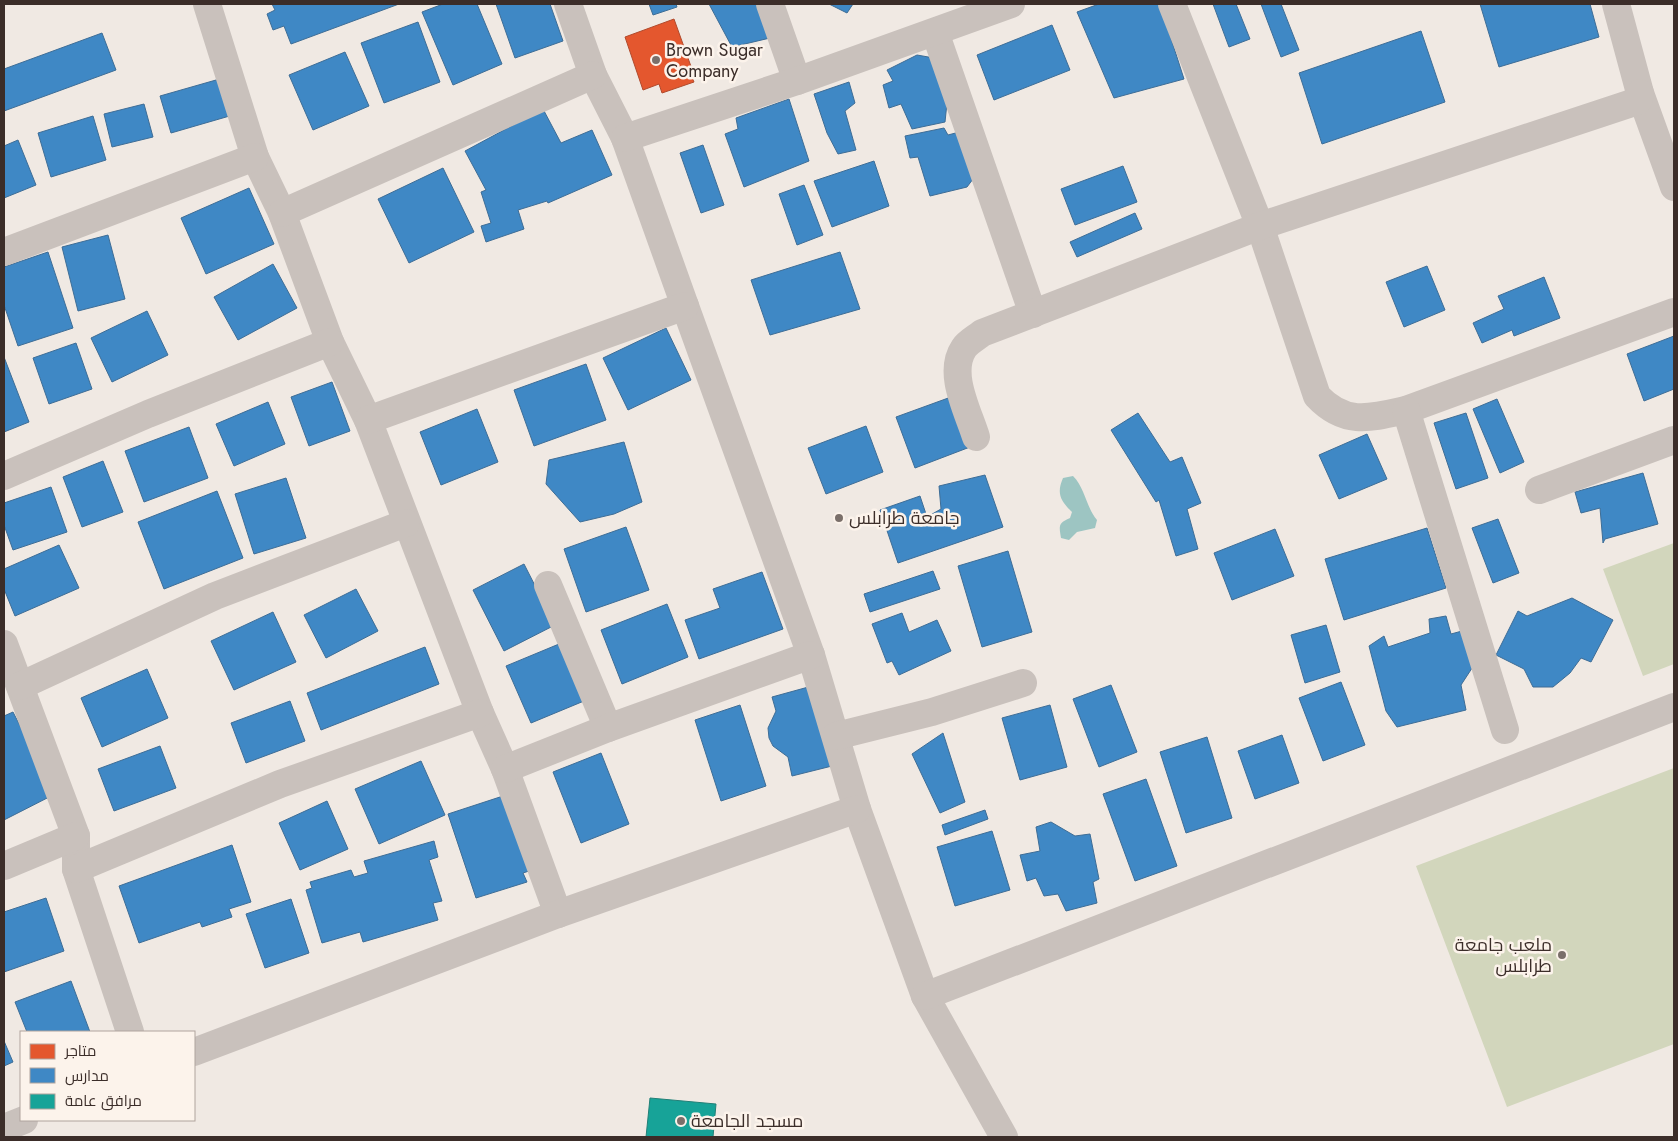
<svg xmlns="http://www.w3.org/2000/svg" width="1678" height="1141" font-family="Jost,Cairo,sans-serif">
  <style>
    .green { fill: #d2d6bc }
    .water { fill: #9dc5c2 }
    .shops { fill: #e4572e; stroke: #b14a2c }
    .schools { fill: #3f88c5; stroke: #3e6d96 }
    .public { fill: #17a398; stroke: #228077 }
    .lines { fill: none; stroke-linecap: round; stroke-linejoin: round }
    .minor { stroke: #c9c1bc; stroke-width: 28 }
    .poi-dot { fill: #7a6f6a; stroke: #fcf3eb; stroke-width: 2 }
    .labels { text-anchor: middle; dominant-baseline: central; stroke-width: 5; stroke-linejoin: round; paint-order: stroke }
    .poi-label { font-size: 18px; fill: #3b2d29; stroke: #fcf3eb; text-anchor: start }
  </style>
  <rect width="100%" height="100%" fill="#f0e9e3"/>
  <g class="green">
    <polygon points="1674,543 1674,664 1643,676 1603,569"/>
    <polygon points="1674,768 1674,1044 1507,1107 1416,866"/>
  </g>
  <path class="water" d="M1073,476C1085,488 1086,507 1097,520L1095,528L1077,532L1069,540L1061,538C1059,526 1058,523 1070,518L1072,512C1061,501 1056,494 1063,478Z"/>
  <polygon class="shops" points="674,19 693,72 690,73 694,82 662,93 659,84 643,90 625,37"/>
  <g class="schools">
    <polygon points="272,4 399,4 291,44 284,26 273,30 267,14 275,10"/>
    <polygon points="443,4 477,4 502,64 453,85 422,12"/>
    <polygon points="496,4 550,4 563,41 515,58"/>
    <polygon points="649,4 676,4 677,7 653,15"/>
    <polygon points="709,4 759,4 770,38 732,47"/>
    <polygon points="829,4 853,4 847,13"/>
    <polygon points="1099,4 1160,4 1184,79 1114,98 1077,12"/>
    <polygon points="1213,4 1236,4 1250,39 1229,47"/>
    <polygon points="1261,4 1281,4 1299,50 1281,57"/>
    <polygon points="1480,4 1590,4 1599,37 1499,67"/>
    <polygon points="418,22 440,82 384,103 361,43"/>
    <polygon points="1052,25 1070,70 994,100 977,55"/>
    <polygon points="1421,31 1445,102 1322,144 1299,73"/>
    <polygon points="102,33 116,70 4,111 4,69"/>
    <polygon points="345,52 369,106 313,130 289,75"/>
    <polygon points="917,55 934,58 948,93 945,122 912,129 901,104 889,108 883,85 893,81 887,70"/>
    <polygon points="223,78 233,115 171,133 160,96"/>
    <polygon points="849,82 855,103 845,111 856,150 838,154 827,133 814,94"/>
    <polygon points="789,99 809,161 744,187 725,134 738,129 736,118"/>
    <polygon points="144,104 153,137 112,147 104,114"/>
    <polygon points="543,109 561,143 592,130 612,175 548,203 547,201 518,210 524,229 486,242 481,226 491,223 481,192 486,190 465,151"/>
    <polygon points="93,116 106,160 51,177 38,133"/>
    <polygon points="944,128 948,135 963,131 976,175 967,187 930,196 918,157 910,158 905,136"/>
    <polygon points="18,140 36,185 4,198 4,146"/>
    <polygon points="703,145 724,205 701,213 680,153"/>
    <polygon points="874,161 889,206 832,227 814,181"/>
    <polygon points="1123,166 1137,202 1075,225 1061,189"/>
    <polygon points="443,168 474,232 409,263 378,199"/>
    <polygon points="804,185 823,235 797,245 779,194"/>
    <polygon points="249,188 274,244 206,274 181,218"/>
    <polygon points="1135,213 1142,229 1077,257 1070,242"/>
    <polygon points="108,235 125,299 78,311 62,247"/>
    <polygon points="48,252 73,328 18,346 4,305 4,267"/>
    <polygon points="840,252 860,309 770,335 751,280"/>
    <polygon points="273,264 297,308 238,340 214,297"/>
    <polygon points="1427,266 1445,310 1404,327 1386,282"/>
    <polygon points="1544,277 1560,318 1514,336 1512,330 1482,343 1473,323 1504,309 1498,296"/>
    <polygon points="147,311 168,355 112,382 91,338"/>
    <polygon points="666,328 691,380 628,410 603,358"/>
    <polygon points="1674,336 1674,389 1644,401 1627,354"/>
    <polygon points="76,343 92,389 49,404 33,358"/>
    <polygon points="4,357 29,422 4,432"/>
    <polygon points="586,364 606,420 534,446 514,390"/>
    <polygon points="332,382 350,431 309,446 291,397"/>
    <polygon points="951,397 970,447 915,468 896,417"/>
    <polygon points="1497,399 1524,462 1500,473 1473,409"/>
    <polygon points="268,402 285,444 234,466 216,424"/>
    <polygon points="477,409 498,462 441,485 420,432"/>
    <polygon points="1138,413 1170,462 1182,457 1201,503 1187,509 1198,549 1176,556 1159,500 1156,502 1111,430"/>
    <polygon points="1466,413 1488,478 1456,489 1434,423"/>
    <polygon points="866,426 883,472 826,494 808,448"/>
    <polygon points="189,427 208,478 144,502 125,451"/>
    <polygon points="1367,434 1387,479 1339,499 1319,455"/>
    <polygon points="624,442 642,502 614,514 580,522 546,484 549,460"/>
    <polygon points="103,461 123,512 82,527 63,477"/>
    <polygon points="1643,473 1658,524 1605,539 1603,543 1600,508 1581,513 1575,492"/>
    <polygon points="985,475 1003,527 898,563 880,510 920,496 927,517 941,509 939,486"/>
    <polygon points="286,478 306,538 254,554 235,494"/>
    <polygon points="51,487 67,532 13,550 4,525 4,503"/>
    <polygon points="217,491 243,558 164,589 138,522"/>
    <polygon points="1498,519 1519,573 1493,583 1472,528"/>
    <polygon points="626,527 649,590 586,612 564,549"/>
    <polygon points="1427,528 1446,588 1344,620 1325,559"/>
    <polygon points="1275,529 1294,576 1232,600 1214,553"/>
    <polygon points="59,545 79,588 15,616 4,589 4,569"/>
    <polygon points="1008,551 1032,632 982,647 958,566"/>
    <polygon points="524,564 555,625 504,651 473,590"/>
    <polygon points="933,571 940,589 870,612 864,594"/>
    <polygon points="762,572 783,629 699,659 685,620 720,608 713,589"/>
    <polygon points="356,589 378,631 326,658 304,615"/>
    <polygon points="1572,598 1613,620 1591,662 1581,658 1570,673 1553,687 1533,687 1524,669 1496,655 1518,611 1527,616"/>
    <polygon points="667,604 688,657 622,684 601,630"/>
    <polygon points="273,612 296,662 234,690 211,641"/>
    <polygon points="902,613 909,632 937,620 951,651 899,675 892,661 887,663 872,624"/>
    <polygon points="1446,616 1451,634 1462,631 1476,662 1461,685 1466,710 1397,727 1386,711 1369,646 1384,636 1388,647 1430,633 1429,619"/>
    <polygon points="1326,625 1340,672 1305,683 1291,635"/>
    <polygon points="559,644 584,701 531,723 506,666"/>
    <polygon points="425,647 439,684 321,730 307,693"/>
    <polygon points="147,669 168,718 102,747 81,698"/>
    <polygon points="1341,682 1365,745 1323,761 1299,698"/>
    <polygon points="1111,685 1137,752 1099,767 1073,699"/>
    <polygon points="812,686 832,766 792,776 788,757 773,746 769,738 768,728 776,711 772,697"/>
    <polygon points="290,701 305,741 246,763 231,723"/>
    <polygon points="740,705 766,786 721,801 695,720"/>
    <polygon points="1050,705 1067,767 1020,780 1002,718"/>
    <polygon points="13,712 55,794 4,820 4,716"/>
    <polygon points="943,733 965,802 940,813 912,754"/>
    <polygon points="1282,735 1299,783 1255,799 1238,751"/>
    <polygon points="1207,737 1232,818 1186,833 1160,752"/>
    <polygon points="160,746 176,788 114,811 98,769"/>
    <polygon points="601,753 629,824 581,843 553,772"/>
    <polygon points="421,761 445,815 379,844 355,789"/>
    <polygon points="1146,779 1177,866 1135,881 1103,794"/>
    <polygon points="503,796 535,869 523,873 527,882 476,898 448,814"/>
    <polygon points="327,801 348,849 300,870 279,823"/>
    <polygon points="985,810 988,819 945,835 942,825"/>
    <polygon points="1051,822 1075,836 1090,834 1099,879 1093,882 1097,903 1066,911 1058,894 1044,896 1036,878 1027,881 1020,855 1040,851 1036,827"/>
    <polygon points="992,831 1010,890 955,906 937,847"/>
    <polygon points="434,841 438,857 429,860 442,901 433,903 438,920 363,942 360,932 322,943 306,890 312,888 310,882 351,870 354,877 368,873 364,861"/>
    <polygon points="232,845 251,902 229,909 232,917 202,927 200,922 139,943 119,886"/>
    <polygon points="46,898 64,951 4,972 4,912"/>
    <polygon points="291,899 309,953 265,968 246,914"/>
    <polygon points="71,981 90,1032 27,1032 15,1002"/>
    <polygon points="4,1041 13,1062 4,1066"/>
  </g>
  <polygon class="public" points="650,1098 716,1104 713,1137 646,1137"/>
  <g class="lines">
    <g class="minor">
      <polyline points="207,4 255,157 282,213 330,342 368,420 480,713 505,769 558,914"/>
      <polyline points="568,4 593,75 625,138 685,306 811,655 857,809 925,996 1004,1137"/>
      <polyline points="770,4 797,81"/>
      <path d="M1172,4L1260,226L1317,396C1345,426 1371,418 1406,410L1674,312"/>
      <polyline points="1616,4 1640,93 1674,187"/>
      <polyline points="935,32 1033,314"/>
      <polyline points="625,138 797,81 1011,4"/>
      <polyline points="282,213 593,75"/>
      <polyline points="4,252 255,157"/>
      <polyline points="1406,410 1505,730"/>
      <polyline points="368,420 685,306"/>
      <path d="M976,437C968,411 947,373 964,348C968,342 976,338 982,333L1260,226L1638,101L1640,93"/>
      <polyline points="4,476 148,414 330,342"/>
      <polyline points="1539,490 1674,440"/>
      <polyline points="548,585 608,728"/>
      <polyline points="4,644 76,836 76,869 130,1032"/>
      <polyline points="20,686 215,596 406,523"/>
      <polyline points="836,736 932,712 1023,683"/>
      <polyline points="505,769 608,728 811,655"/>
      <polyline points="4,866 76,836"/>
      <polyline points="76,869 280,784 480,713"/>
      <polyline points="925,996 1674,707"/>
      <polyline points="194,1052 558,914 857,809"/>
      <polyline points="4,1128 24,1120"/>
    </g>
  </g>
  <g class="poi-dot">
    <circle cx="656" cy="60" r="5"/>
    <circle cx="839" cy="518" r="5"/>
    <circle cx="1562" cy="955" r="5"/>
    <circle cx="681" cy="1121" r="5"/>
  </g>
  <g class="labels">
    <g class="poi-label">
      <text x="666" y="50">Brown Sugar<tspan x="666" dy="21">Company</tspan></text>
      <text x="849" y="518">جامعة طرابلس</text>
      <text x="1552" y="945" text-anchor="end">ملعب جامعة<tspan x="1552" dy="21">طرابلس</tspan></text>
      <text x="691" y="1121">مسجد الجامعة</text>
    </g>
  </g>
  <rect width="1678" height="1141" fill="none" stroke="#3b2d29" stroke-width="10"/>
  <rect x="20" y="1031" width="175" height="90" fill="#fcf3eb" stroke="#afa49d"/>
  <rect x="30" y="1044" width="25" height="15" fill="#e4572e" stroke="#afa49d"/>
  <text x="65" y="1056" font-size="15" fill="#3b2d29">متاجر</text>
  <rect x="30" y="1068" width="25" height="15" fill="#3f88c5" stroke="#afa49d"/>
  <text x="65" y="1081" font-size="15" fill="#3b2d29">مدارس</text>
  <rect x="30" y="1094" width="25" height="15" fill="#17a398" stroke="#afa49d"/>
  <text x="65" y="1106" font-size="15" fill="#3b2d29">مرافق عامة</text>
</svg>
